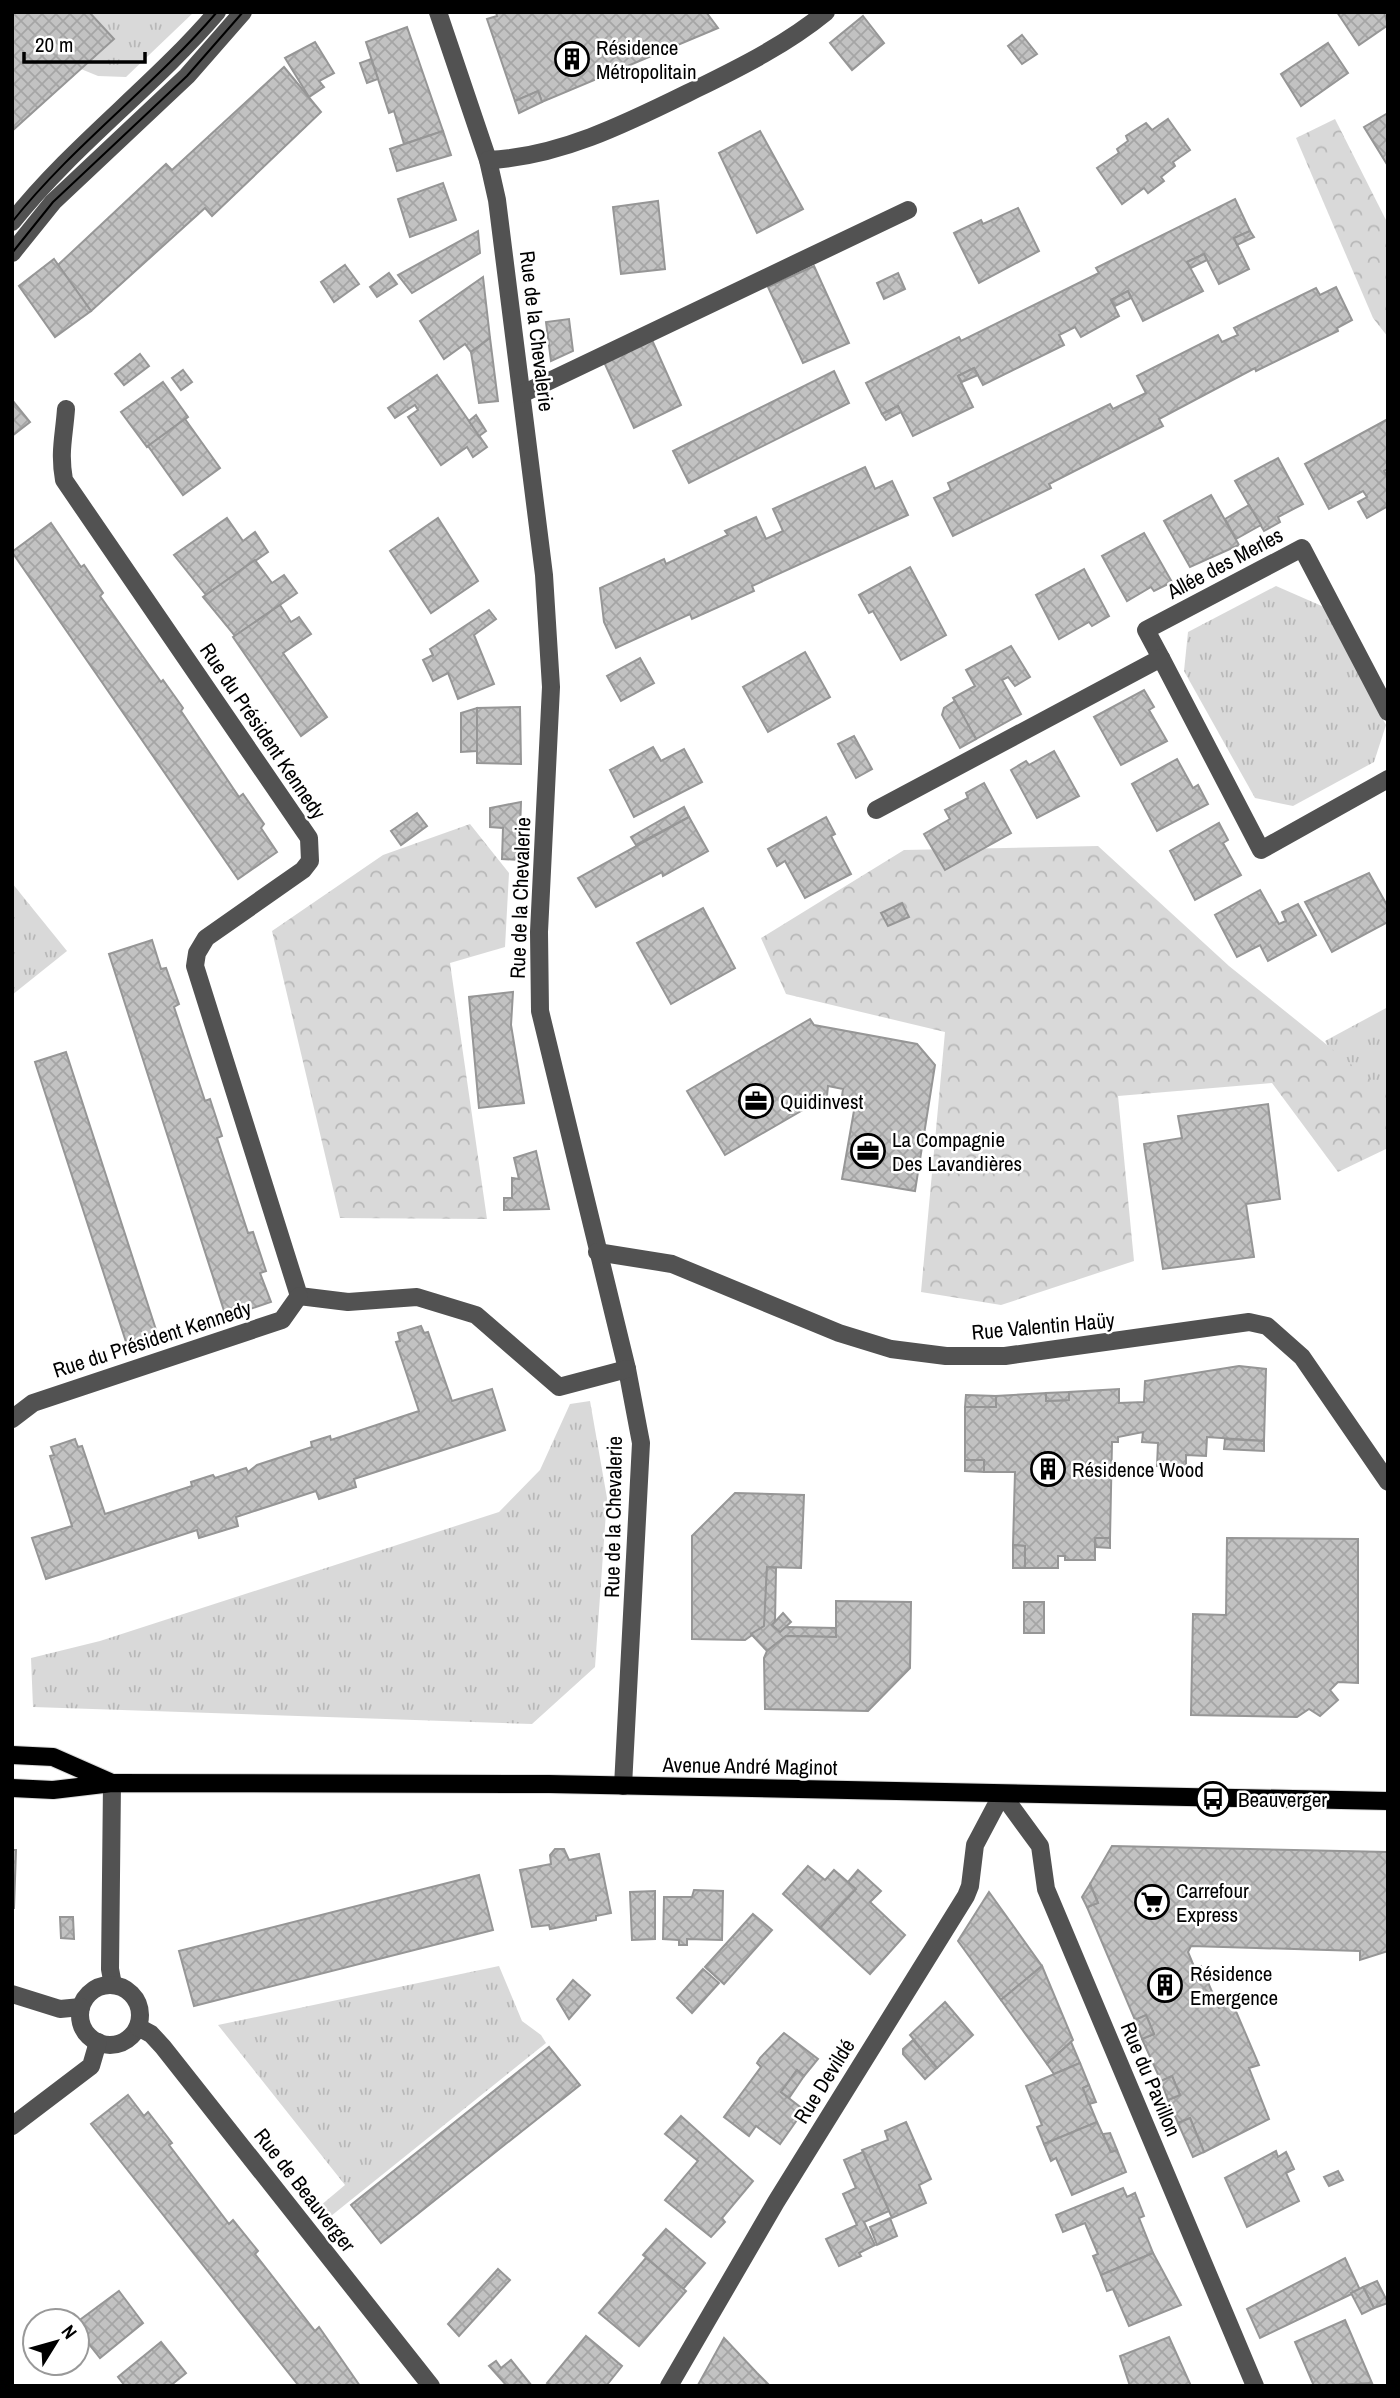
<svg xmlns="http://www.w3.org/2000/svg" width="1400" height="2398" font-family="'Archivo Narrow',sans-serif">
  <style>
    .grass { fill: url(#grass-tufts) }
    .forest { fill: url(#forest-crowns) }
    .building { fill: url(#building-cross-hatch); stroke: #969696; stroke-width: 2 }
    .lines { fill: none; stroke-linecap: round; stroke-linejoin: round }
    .major-casing { stroke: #dbdbdb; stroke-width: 20 }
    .minor { stroke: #525252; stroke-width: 18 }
    .major { stroke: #000; stroke-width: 18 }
    .tram { stroke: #000; stroke-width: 2 }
    .labels { text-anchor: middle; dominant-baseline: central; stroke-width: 5; stroke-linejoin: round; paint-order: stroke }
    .poi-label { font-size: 21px; fill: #000; stroke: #fff; text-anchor: start }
    .street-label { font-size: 21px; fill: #000; stroke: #fff }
  </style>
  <defs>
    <pattern id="grass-tufts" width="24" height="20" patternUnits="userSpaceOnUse" patternTransform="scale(1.75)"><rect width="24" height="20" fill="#d9d9d9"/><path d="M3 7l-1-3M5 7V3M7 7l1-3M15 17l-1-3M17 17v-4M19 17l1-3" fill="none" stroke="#b8b8b8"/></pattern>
    <pattern id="forest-crowns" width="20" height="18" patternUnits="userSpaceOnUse" patternTransform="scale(1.75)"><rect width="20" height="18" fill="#d9d9d9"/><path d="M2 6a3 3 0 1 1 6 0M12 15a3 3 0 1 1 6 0" fill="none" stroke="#b8b8b8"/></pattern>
    <pattern id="building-cross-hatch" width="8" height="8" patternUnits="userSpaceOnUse" patternTransform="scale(1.75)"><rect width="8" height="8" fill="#c2c2c2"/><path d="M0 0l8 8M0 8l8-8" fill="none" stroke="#a5a5a5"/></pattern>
  </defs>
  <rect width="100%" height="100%" fill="#fff"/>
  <g class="grass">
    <polygon points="89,12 194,12 126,77 98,76 81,69 114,39"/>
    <polygon points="1276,586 1324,607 1386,725 1374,762 1293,806 1255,798 1184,671 1188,632"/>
    <polygon points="12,883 67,951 12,995"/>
    <polygon points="1388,1007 1388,1141 1381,1145 1325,1041"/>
    <polygon points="590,1401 607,1498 595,1667 532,1724 33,1707 31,1658 100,1641 499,1512 540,1470 570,1404"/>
    <polygon points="499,1966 522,2021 541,2035 546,2043 331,2216 320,2206 345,2185 218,2025"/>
  </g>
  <g class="forest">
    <polygon points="1335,119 1388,224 1388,337 1373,318 1296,138"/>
    <polygon points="470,824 509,873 505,947 450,963 487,1219 340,1218 272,931 383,855"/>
    <polygon points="1098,846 1229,966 1388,1094 1388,1148 1338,1172 1272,1083 1118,1096 1134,1261 1001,1305 921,1292 945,1032 786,994 761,938 904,850"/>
  </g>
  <g class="building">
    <polygon points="12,12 89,12 114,39 12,131"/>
    <polygon points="496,12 706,12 718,28 542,102 538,91 515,101 487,19 497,16"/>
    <polygon points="1337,12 1384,12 1388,25 1359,45"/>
    <polygon points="863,16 884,43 852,70 830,43"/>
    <polygon points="407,27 443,131 404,144 394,111 389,113 366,42"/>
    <polygon points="1022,35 1037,54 1022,64 1008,46"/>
    <polygon points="315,42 334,73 319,81 324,87 309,97 285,58"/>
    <polygon points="1328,43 1348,73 1301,106 1281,74"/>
    <polygon points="371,59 378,79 367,83 360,63"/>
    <polygon points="284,67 321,112 212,216 205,208 91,311 58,265 166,164 172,170"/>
    <polygon points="538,91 542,102 519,113 515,101"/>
    <polygon points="1388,113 1388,166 1364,127"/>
    <polygon points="1168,119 1190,150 1173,162 1175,166 1161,177 1164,181 1148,193 1144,188 1122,204 1097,168 1119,153 1117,149 1128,141 1126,136 1146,123 1152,130"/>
    <polygon points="443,131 451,155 397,171 390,149"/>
    <polygon points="760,131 803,209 757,233 719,153"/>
    <polygon points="443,183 456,220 410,237 398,199"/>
    <polygon points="1235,199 1250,231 1234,238 1249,269 1219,284 1204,254 1187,262 1203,291 1143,321 1128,291 1111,300 1119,316 1081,337 1075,327 1059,335 1064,345 983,385 974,368 958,376 973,407 913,436 898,406 882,414 866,383 959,337 961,341 1099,273 1096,268"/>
    <polygon points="658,201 665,269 621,274 613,207"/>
    <polygon points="1018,208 1039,251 979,283 954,233 981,220 983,224"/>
    <polygon points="478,231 480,253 412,293 398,275"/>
    <polygon points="1250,231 1254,237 1237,245 1234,238"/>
    <polygon points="1204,254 1207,260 1191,268 1187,262"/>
    <polygon points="54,259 91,311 55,337 19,286"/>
    <polygon points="345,265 359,284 334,302 321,282"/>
    <polygon points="814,266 849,343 803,363 768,287"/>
    <polygon points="389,273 397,284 377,297 370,287"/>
    <polygon points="898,273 905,289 884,299 877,283"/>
    <polygon points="483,277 490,338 471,352 465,344 444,359 420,321"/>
    <polygon points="1336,287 1352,320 1337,328 1338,331 1256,371 1255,368 1159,419 1163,426 1049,484 1051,488 953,536 934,498 951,490 948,483 1110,404 1113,409 1146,393 1137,376 1218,335 1222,342 1238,335 1234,328 1316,288 1320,295"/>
    <polygon points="1128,291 1131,298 1115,306 1111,300"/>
    <polygon points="569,319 573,351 551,361 546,322"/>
    <polygon points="490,338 498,401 479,403 471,352"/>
    <polygon points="652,340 681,405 634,428 604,362"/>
    <polygon points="140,354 149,366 124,385 115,374"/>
    <polygon points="974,368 978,375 962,382 958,376"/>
    <polygon points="183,370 192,382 181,390 172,378"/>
    <polygon points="834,371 849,403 689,483 673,451"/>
    <polygon points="437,375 487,447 473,457 467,447 441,465 408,417 418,410 415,405 395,418 388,408"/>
    <polygon points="163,382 188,417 147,447 121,412"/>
    <polygon points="12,400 30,422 12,436"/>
    <polygon points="898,406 901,412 886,420 882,414"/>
    <polygon points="476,415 486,431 479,436 469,421"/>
    <polygon points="185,419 220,468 183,495 148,446"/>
    <polygon points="1388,419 1388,469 1384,471 1388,478 1388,506 1367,518 1358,502 1367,497 1363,491 1329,509 1305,464"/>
    <polygon points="1278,458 1303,504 1278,517 1280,522 1264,531 1235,481"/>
    <polygon points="865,467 875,489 892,481 908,515 752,586 754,591 692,619 690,614 616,648 604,622 600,588 664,559 666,564 728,535 725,531 756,517 766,539 783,531 773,509"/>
    <polygon points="1211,495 1239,545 1190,567 1164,521"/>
    <polygon points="1249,505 1261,525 1236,539 1225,519"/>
    <polygon points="227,518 243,541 255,532 268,552 206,595 174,555"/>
    <polygon points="438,518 478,581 431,613 390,551"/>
    <polygon points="51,523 81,567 84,565 103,593 100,596 161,682 163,680 183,708 181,711 239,797 243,794 264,824 261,828 277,852 238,879 12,552"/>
    <polygon points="1144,533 1172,582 1154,591 1151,587 1127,601 1102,556"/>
    <polygon points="255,560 272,583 284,575 297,593 235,636 203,597"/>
    <polygon points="910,567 946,635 901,660 873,611 869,613 859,595"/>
    <polygon points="1084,569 1109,616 1092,626 1089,622 1059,639 1036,595"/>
    <polygon points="280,605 291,622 299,617 311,634 283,653 327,717 301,736 233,637"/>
    <polygon points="489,610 496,619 474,635 494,684 458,699 448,673 433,681 423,660 433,655 430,649"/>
    <polygon points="1011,646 1030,677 1015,686 1008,677 1002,680 1021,714 976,739 953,698 975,686 966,670"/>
    <polygon points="805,652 830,697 768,732 743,687"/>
    <polygon points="640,658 654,683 621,701 607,676"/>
    <polygon points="1144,690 1154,707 1149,710 1167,741 1121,765 1094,717"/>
    <polygon points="955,701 976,739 960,748 942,715 944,708"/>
    <polygon points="520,707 521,764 477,763 477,708"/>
    <polygon points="477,708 477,751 461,752 461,713"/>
    <polygon points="854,736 872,769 856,778 838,744"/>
    <polygon points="653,747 661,761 684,749 702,782 634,817 610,770"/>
    <polygon points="1054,751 1079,796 1037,818 1011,770 1026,761 1029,765"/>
    <polygon points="1177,759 1193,788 1198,785 1208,804 1157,831 1132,784"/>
    <polygon points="984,783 1011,833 945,870 924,834 950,819 945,810 968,798 966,793"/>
    <polygon points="521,802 519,860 502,859 503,828 490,827 490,808"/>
    <polygon points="684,807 689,817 636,845 631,837"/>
    <polygon points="417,813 427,826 401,845 391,831"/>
    <polygon points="689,817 708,851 663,876 662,872 596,907 578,878"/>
    <polygon points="826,817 835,834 831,836 851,874 805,898 785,861 777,866 768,849"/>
    <polygon points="1219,823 1228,840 1223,843 1241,875 1195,900 1170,851"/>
    <polygon points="1369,873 1388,907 1388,922 1332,952 1305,902"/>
    <polygon points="1260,890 1279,924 1286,921 1282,912 1298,904 1316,935 1268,961 1260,945 1237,957 1215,915"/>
    <polygon points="902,903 909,917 888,926 881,913"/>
    <polygon points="703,908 735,968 671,1004 637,943"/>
    <polygon points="152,940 161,969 166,968 179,1004 174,1007 205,1101 210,1099 222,1136 217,1138 248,1233 253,1232 266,1271 260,1273 271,1302 226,1317 109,954"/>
    <polygon points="513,992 511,1025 524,1103 479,1108 469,997"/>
    <polygon points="810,1019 814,1025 917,1044 935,1065 915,1191 842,1179 855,1105 841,1103 843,1089 828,1086 827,1096 725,1155 687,1091"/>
    <polygon points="66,1052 159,1339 128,1348 35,1062"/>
    <polygon points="1268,1104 1280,1199 1246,1204 1254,1257 1163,1269 1144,1144 1182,1138 1178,1116"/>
    <polygon points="536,1151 549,1209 504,1210 504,1198 512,1198 512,1178 519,1179 514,1158"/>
    <polygon points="421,1326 424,1333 428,1332 452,1401 492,1389 505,1430 354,1479 356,1487 319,1499 316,1491 236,1517 238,1526 199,1538 197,1530 46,1579 32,1538 72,1526 50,1456 54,1455 51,1447 75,1439 78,1447 82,1446 105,1514 192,1486 191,1482 213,1475 215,1478 246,1468 248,1472 257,1465 312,1447 311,1442 330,1436 331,1440 419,1411 396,1342 400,1341 398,1333"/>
    <polygon points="1239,1366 1266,1369 1264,1441 1207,1437 1206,1456 1186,1455 1186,1467 1157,1466 1158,1443 1142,1442 1143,1432 1118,1437 1118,1442 1112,1442 1110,1538 1095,1538 1095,1560 1065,1560 1065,1556 1058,1556 1058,1568 1025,1568 1025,1546 1013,1545 1015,1472 984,1472 984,1460 965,1460 965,1407 996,1407 996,1396 1046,1393 1046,1401 1069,1400 1069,1392 1119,1389 1119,1403 1144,1402 1145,1381"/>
    <polygon points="1069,1392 1069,1400 1046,1401 1046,1393"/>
    <polygon points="966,1395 996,1396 996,1407 965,1407"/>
    <polygon points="1225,1439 1264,1441 1264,1451 1224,1449"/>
    <polygon points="965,1460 984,1460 984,1472 965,1471"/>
    <polygon points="735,1493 804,1495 801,1568 767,1567 765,1620 764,1626 755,1633 745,1640 692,1639 692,1536"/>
    <polygon points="1095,1538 1110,1538 1110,1548 1096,1547"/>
    <polygon points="1227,1538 1358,1539 1358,1683 1338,1682 1330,1690 1338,1700 1320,1716 1309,1709 1297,1717 1191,1715 1193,1614 1226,1615"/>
    <polygon points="1013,1545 1025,1546 1025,1568 1013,1568"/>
    <polygon points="767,1567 776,1568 775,1622 772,1625 780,1632 785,1627 836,1628 836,1637 786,1636 767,1651 751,1634 764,1626"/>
    <polygon points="836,1601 911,1602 910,1668 868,1711 765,1709 764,1658 767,1651 786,1636 836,1637"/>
    <rect x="1024" y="1602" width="20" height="31"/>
    <polygon points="783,1613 791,1622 780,1632 772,1625"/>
    <polygon points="1112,1846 1388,1852 1388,1951 1360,1960 1360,1951 1191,1946 1188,1952 1195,1969 1201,1966 1219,2008 1232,2002 1259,2065 1249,2068 1269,2119 1204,2152 1190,2118 1178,2123 1168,2100 1180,2095 1172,2076 1161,2081 1142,2039 1154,2034 1146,2015 1135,2020 1087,1907 1098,1903 1090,1884"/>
    <polygon points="555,1849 564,1849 569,1860 599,1854 611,1913 596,1916 596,1920 550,1929 549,1925 532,1927 520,1870 551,1864 550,1855"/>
    <polygon points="12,1850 16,1850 14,1908 12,1908"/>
    <polygon points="808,1866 825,1880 834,1870 856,1889 820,1928 783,1894"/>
    <polygon points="858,1870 881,1891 870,1902 905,1935 870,1974 820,1928 856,1889 848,1882"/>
    <polygon points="479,1875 493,1930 194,2006 179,1951"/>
    <polygon points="1090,1884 1098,1903 1087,1907 1082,1897"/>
    <polygon points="694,1890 723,1891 722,1940 687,1939 687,1945 679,1945 679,1940 663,1939 664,1897 692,1897"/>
    <polygon points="655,1891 655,1939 632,1940 630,1892"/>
    <polygon points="989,1892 1042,1966 1001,2000 958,1941"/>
    <polygon points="753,1914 772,1930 724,1984 705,1967"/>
    <polygon points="60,1917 73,1917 74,1939 61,1938"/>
    <polygon points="1042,1966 1073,2040 1047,2064 1001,2000"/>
    <polygon points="703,1969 719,1983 692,2013 677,1998"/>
    <polygon points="573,1980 590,1995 569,2019 557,1999"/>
    <polygon points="945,2002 973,2035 937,2068 910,2035"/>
    <polygon points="1146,2015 1154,2034 1142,2039 1135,2020"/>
    <polygon points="784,2033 818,2059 804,2076 797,2070 781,2092 804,2110 780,2144 756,2126 749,2136 724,2117 761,2067 757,2063 760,2058"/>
    <polygon points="913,2040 937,2068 925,2079 903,2054 903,2049"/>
    <polygon points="1071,2042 1080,2063 1054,2074 1047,2064"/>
    <polygon points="549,2047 580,2085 381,2243 351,2205"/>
    <polygon points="1080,2063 1089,2085 1083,2088 1097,2122 1044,2144 1037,2127 1042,2125 1026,2086"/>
    <polygon points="797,2070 804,2076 789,2098 781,2092"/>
    <polygon points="1172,2076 1180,2095 1168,2100 1161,2081"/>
    <polygon points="1089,2085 1096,2102 1089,2104 1083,2088"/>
    <polygon points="128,2095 144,2116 148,2112 172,2143 169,2145 229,2224 233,2220 258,2251 255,2254 315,2331 319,2327 360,2386 299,2386 91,2124"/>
    <polygon points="681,2116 753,2181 722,2218 725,2222 711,2237 665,2200 698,2161 665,2134"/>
    <polygon points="1190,2118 1204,2152 1193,2157 1178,2123"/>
    <polygon points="906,2122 931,2179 919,2185 926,2203 892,2218 862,2150 888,2140 885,2131"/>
    <polygon points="1097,2122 1111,2152 1117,2150 1126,2172 1072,2195 1056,2158 1051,2161 1044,2144"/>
    <polygon points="1110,2133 1117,2150 1111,2152 1103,2134"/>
    <polygon points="1276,2151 1278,2157 1286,2152 1294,2169 1286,2173 1299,2201 1247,2227 1225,2178"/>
    <polygon points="863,2152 889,2211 864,2222 875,2245 859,2253 861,2256 839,2266 826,2239 857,2225 843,2194 856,2188 844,2160"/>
    <polygon points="1338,2171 1343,2180 1329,2186 1324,2177"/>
    <polygon points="1123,2188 1127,2197 1135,2193 1144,2216 1139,2218 1153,2253 1101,2275 1093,2256 1098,2254 1085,2223 1063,2232 1056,2215"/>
    <polygon points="890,2218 897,2236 877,2245 870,2227"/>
    <polygon points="666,2229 705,2263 683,2289 643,2255"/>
    <polygon points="1153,2253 1181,2305 1129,2326 1113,2289 1107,2291 1101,2275"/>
    <polygon points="646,2258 686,2291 639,2346 599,2313"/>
    <polygon points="1345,2258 1360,2290 1260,2338 1247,2309"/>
    <polygon points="498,2269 510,2280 459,2336 448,2324"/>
    <polygon points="1377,2281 1388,2303 1374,2308 1363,2287"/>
    <polygon points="1363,2287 1374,2308 1362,2314 1351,2293"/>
    <polygon points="119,2291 143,2323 100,2358 77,2329 77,2322"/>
    <polygon points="1345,2320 1372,2383 1314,2386 1295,2342"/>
    <polygon points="586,2336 622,2366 606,2386 551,2386 547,2383"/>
    <polygon points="1169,2337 1191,2386 1130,2386 1120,2356"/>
    <polygon points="724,2338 757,2373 770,2386 698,2385"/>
    <polygon points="161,2342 186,2373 170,2386 125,2386 118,2377"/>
    <polygon points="511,2360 532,2386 507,2386 489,2366 496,2361 501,2368"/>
  </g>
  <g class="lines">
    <g class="major-casing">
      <g id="major">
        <polyline points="12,1755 53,1757 112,1783"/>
        <polyline points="12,1788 53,1790 112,1783 549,1784 1388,1801"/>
      </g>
    </g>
    <g class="minor">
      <polyline points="438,12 488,160 497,200 544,575 551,687 539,932 540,1011 627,1369 641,1443 623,1786"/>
      <path d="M488,160C561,157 631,121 696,89C741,67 787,44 826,12"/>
      <path d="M12,222C73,145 153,87 217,12"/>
      <polyline points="12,253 53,202 187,76 243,12"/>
      <polyline points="522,394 908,210"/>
      <path d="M66,409C64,437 59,452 64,480L309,838L310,861L303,870L206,938L197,953L195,966L299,1296L348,1302L417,1297L476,1315L559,1387L627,1369"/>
      <polyline points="1161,658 1146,630 1302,548 1388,712"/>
      <polyline points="876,810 1161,658 1261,850 1388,779"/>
      <polyline points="597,1252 672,1264 839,1333 891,1349 946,1356 1005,1356 1249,1322 1267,1326 1302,1357 1388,1482"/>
      <polyline points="12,1419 33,1403 282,1320 299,1296"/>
      <polyline points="112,1783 110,1969 113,1985"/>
      <circle cx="110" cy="2015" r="30"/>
      <polyline points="12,1994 60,2009 81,2007"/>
      <polyline points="138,2027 151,2034 163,2047 431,2386"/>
      <polyline points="12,2126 91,2066 98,2042"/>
      <polyline points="669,2386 776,2202 966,1896 970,1886 975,1845 1002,1794 1040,1846 1046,1889 1255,2386"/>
    </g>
    <use href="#major" class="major"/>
    <g class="tram">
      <path d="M12,222C73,145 153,87 217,12"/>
      <polyline points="12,253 53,202 187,76 243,12"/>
    </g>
  </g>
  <defs>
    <g id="building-ring" transform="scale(1.75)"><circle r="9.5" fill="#fff" stroke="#000" stroke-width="1.5"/><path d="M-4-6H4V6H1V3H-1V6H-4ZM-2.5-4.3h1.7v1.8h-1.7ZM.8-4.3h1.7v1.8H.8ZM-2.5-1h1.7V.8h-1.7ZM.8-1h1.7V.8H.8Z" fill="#000"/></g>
    <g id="office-ring" transform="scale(1.75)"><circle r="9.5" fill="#fff" stroke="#000" stroke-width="1.5"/><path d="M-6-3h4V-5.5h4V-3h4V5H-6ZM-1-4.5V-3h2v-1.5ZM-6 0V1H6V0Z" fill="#000"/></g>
    <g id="bus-ring" transform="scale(1.75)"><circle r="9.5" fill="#fff" stroke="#000" stroke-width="1.5"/><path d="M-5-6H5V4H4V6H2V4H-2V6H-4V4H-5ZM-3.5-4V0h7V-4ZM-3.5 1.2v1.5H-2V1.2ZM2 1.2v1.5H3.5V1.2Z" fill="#000"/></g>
    <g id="supermarket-ring" transform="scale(1.75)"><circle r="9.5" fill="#fff" stroke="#000" stroke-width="1.5"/><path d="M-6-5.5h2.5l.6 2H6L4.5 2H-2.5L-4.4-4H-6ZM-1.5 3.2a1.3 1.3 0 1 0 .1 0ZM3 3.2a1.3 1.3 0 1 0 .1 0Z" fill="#000"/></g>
  </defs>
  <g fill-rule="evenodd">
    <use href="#building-ring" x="572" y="59"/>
    <use href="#office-ring" x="756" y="1101"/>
    <use href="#office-ring" x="868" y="1151"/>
    <use href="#building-ring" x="1048" y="1469"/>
    <use href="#bus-ring" x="1213" y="1799"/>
    <use href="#supermarket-ring" x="1152" y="1902"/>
    <use href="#building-ring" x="1165" y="1985"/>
  </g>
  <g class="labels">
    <g class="poi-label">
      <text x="596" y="47">Résidence<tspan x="596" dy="24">Métropolitain</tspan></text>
      <text x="780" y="1101">Quidinvest</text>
      <text x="892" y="1139">La Compagnie<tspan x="892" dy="24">Des Lavandières</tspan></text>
      <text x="1072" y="1469">Résidence Wood</text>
      <text x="1238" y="1799">Beauverger</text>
      <text x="1176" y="1890">Carrefour<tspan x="1176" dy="24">Express</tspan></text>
      <text x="1190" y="1973">Résidence<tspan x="1190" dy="24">Emergence</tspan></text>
    </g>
    <g class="street-label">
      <text transform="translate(537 331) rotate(83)">Rue de la Chevalerie</text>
      <text transform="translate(1225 563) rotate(-28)">Allée des Merles</text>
      <text transform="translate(263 731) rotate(56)">Rue du Président Kennedy</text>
      <text transform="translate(520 898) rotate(-88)">Rue de la Chevalerie</text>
      <text transform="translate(1043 1326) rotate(-5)">Rue Valentin Haüy</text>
      <text transform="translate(152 1339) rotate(-18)">Rue du Président Kennedy</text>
      <text transform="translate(613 1517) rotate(-89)">Rue de la Chevalerie</text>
      <text transform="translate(750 1766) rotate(1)">Avenue André Maginot</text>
      <text transform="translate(1151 2079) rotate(67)">Rue du Pavillon</text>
      <text transform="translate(824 2081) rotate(-58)">Rue Devildé</text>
      <text transform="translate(305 2190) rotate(52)">Rue de Beauverger</text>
    </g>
  </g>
  <rect width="1400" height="2398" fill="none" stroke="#000000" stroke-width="28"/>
  <g transform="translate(56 2342) rotate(53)"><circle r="33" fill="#ffffff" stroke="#999999" stroke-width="2"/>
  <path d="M0-5L12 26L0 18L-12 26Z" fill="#000000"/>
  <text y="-10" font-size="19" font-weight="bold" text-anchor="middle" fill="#000000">N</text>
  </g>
  <path d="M24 52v10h121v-10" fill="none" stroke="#000000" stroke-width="3.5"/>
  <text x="35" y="52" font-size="21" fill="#000000" stroke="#ffffff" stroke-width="5" paint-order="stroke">20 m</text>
</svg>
